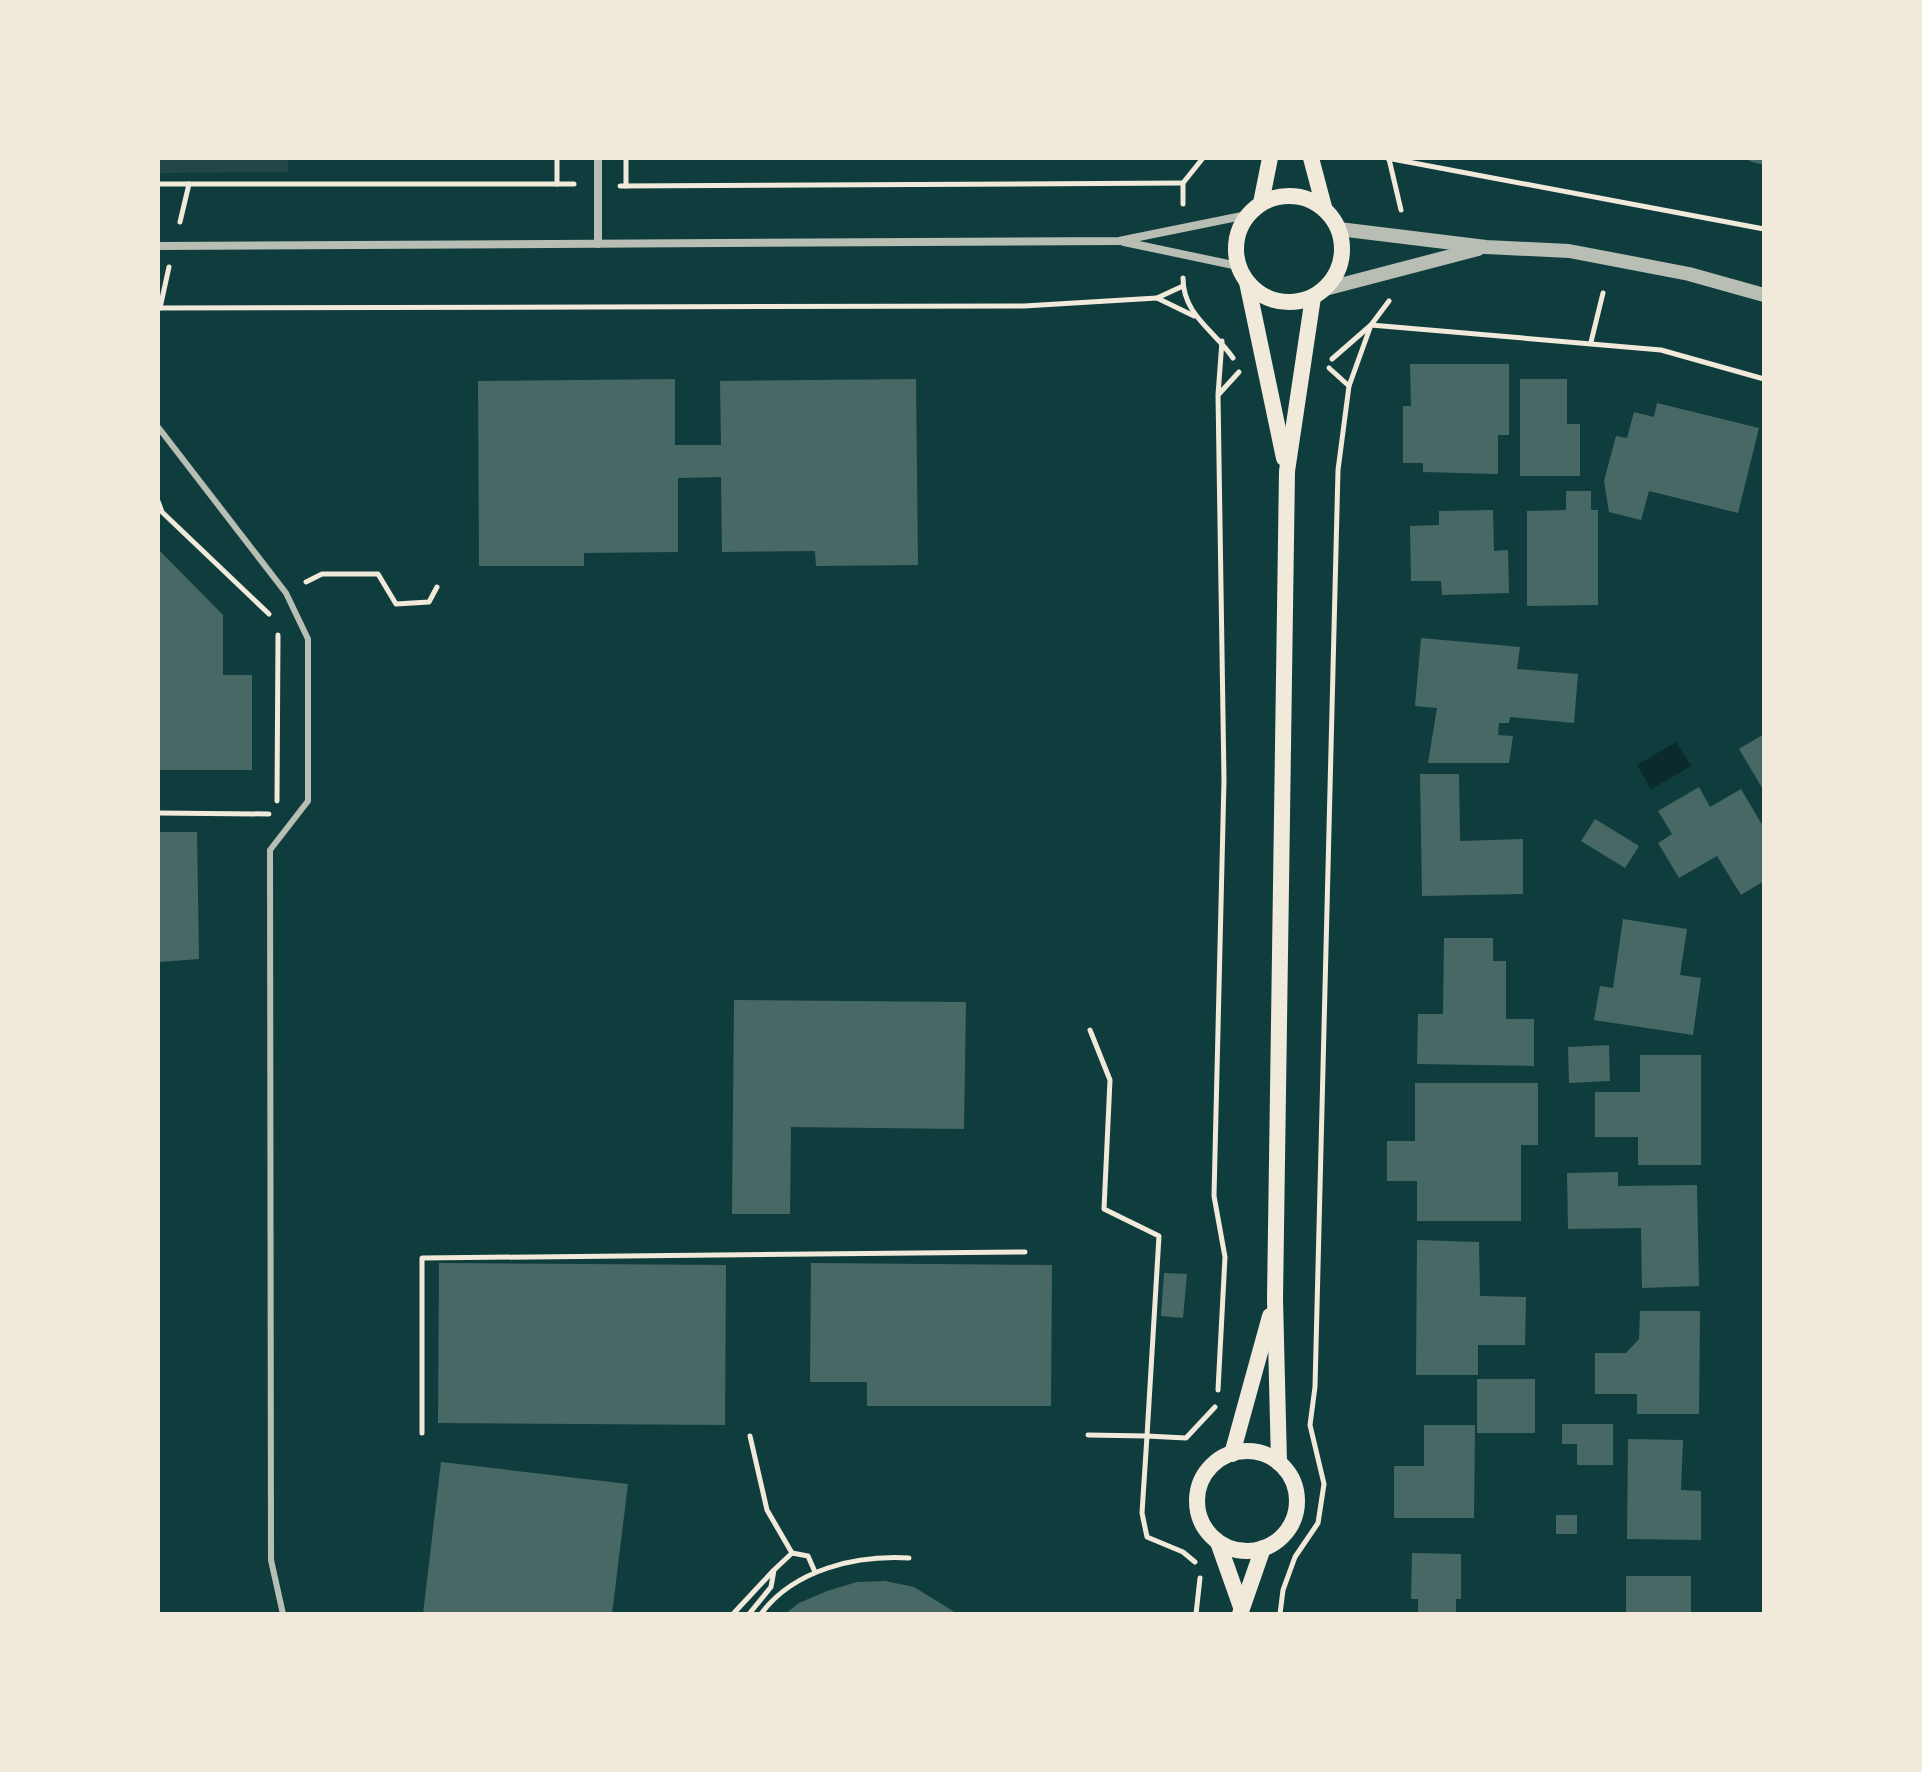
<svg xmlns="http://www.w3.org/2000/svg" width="1922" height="1772" font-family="Rubik,sans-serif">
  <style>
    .green { fill: #244646 }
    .water { fill: #0a2a2b }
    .building { fill: #486865 }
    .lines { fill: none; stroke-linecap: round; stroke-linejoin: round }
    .path { stroke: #f1e9da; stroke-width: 5 }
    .service { stroke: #b8beb3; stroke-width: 6 }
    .minor { stroke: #b8beb3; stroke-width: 8 }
    .tertiary { stroke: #b8beb3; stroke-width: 14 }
    .secondary { stroke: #f1e9da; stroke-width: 16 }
  </style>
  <rect width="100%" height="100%" fill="#0f3d3e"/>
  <polygon class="green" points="158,158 288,158 288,172 158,173"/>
  <polygon class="water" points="1676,742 1691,766 1651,789 1637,765"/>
  <g class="building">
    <polygon points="1750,158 1764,158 1764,165 1749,161"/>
    <polygon points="1410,364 1509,364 1509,435 1498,435 1498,474 1423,472 1423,463 1403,463 1403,406 1411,406"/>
    <polygon points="675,379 675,445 721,445 720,381 916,379 918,565 816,566 815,551 722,552 721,477 678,478 678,552 584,553 584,566 479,566 478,381"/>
    <polygon points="1520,379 1567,379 1567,424 1580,424 1580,476 1520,476"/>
    <polygon points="1657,403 1759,428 1738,513 1649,491 1641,520 1609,512 1604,481 1616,436 1627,438 1634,412 1654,417"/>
    <polygon points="1566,491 1591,491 1591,510 1598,510 1598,605 1527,606 1527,511 1566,510"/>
    <polygon points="1493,510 1494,551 1508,550 1509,593 1442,595 1441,581 1411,581 1410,526 1439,525 1439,511"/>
    <polygon points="158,549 223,615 223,675 252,675 252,770 158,770"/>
    <polygon points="1421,638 1520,647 1517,669 1578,674 1574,723 1510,717 1509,723 1499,723 1498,735 1513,736 1509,763 1428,763 1437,708 1415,706"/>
    <polygon points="1764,734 1764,791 1739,749"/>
    <polygon points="1420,774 1459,774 1460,841 1523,839 1523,894 1422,896"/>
    <polygon points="1699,787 1710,807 1741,789 1764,828 1764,881 1741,895 1717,856 1679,878 1658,843 1672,834 1658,811"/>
    <polygon points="1595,819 1639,846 1625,868 1581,841"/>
    <polygon points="158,832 197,832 199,959 159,962"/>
    <polygon points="1623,919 1687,929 1680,975 1701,978 1693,1035 1594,1020 1600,986 1613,988"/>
    <polygon points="1444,938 1493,938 1493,961 1506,961 1506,1019 1534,1019 1534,1066 1417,1064 1418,1014 1443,1014"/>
    <polygon points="734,1000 966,1002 964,1129 791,1127 790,1214 732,1214"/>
    <polygon points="1609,1045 1610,1081 1569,1083 1568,1047"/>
    <polygon points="1640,1055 1701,1055 1701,1165 1638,1165 1638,1137 1595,1137 1595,1092 1640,1092"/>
    <polygon points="1415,1083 1538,1083 1538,1145 1521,1145 1521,1221 1417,1221 1417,1181 1387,1181 1387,1141 1415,1141"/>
    <polygon points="1618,1172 1618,1186 1697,1185 1699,1286 1642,1288 1641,1228 1568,1229 1567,1173"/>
    <polygon points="1417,1240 1479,1242 1480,1296 1526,1297 1525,1345 1478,1345 1478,1375 1416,1375"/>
    <polygon points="439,1263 726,1265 725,1425 438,1423"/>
    <polygon points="811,1263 1052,1265 1051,1406 867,1406 867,1382 810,1382"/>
    <polygon points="1164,1273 1187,1274 1183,1318 1161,1316"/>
    <polygon points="1640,1311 1700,1311 1699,1414 1637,1414 1637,1394 1595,1394 1595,1353 1626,1353 1639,1339"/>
    <rect x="1477" y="1379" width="58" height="54"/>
    <polygon points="1562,1424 1613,1424 1613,1465 1577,1465 1577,1444 1562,1444"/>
    <polygon points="1424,1425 1475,1425 1474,1518 1394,1518 1394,1466 1424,1466"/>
    <polygon points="1628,1439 1683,1440 1681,1490 1701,1491 1701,1540 1627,1539"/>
    <polygon points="441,1462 628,1484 612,1614 423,1614"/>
    <rect x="1556" y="1515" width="21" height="19"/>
    <polygon points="1412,1553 1461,1554 1461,1599 1456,1599 1456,1614 1418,1614 1418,1599 1411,1599"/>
    <rect x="1626" y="1576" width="65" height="38"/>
    <polygon points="885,1581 914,1587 958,1614 785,1614 799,1603 827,1591 857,1582"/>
  </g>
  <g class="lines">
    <g class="path">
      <polyline points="626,158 626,186"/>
      <polyline points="1387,158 1764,229"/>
      <polyline points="1389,159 1401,210"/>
      <polyline points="158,184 574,184"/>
      <polyline points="557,184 557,158"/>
      <polyline points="620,186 1183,183"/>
      <polyline points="1183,204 1183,183 1203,158"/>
      <polyline points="180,222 189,184"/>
      <path d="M1183,278C1183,315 1214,330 1233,358"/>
      <polyline points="1183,286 1157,298 1194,316"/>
      <polyline points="158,308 1024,306 1157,298"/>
      <polyline points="160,308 169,267"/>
      <polyline points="1371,325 1661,350 1764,379"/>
      <polyline points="1591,342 1603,293"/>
      <polyline points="1332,359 1371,325 1389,301"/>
      <polyline points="1329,368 1349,386"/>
      <polyline points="1219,394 1239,372"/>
      <polyline points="158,501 162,512 269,614"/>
      <polyline points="306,582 322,574 378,574 396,604 429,602 437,587"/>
      <polyline points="277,801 278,635"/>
      <polyline points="158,813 269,814"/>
      <polyline points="1218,1390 1225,1257 1214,1196 1224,780 1218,395 1222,341"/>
      <polyline points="422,1433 422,1258 1025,1252"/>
      <polyline points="1088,1435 1147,1436 1159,1236 1104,1209 1110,1080 1090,1030"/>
      <polyline points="750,1436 767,1510 792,1553 808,1556 815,1572"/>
      <polyline points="1195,1562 1183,1552 1147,1537 1142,1513 1147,1436 1186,1438 1215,1407"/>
      <polyline points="733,1614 773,1571"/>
      <polyline points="749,1614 771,1587 774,1570 792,1553"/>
      <path d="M761,1614C794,1569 857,1555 909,1558"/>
      <polyline points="1196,1614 1200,1578"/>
      <polyline points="1280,1614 1283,1590 1295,1557 1318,1523 1324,1484 1310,1425 1315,1387 1338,470 1349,386 1371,325"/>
    </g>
    <polyline class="service" points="158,427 286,593 308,639 308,801 270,850 271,1560 283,1614"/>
    <g class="minor">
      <polyline points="598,158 598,244"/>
      <polyline points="1124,242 1238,266"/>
      <polyline points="158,246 1119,241 1247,215"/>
    </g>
    <g class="tertiary">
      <polyline points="1339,229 1486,247 1569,251 1689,274 1764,295"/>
      <polyline points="1325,289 1478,249"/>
    </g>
    <g class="secondary">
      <polyline points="1311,158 1324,207"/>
      <circle cx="1289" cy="249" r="53"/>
      <polyline points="1261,203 1270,158"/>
      <polyline points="1247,282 1284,458"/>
      <circle cx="1247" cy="1501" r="50"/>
      <polyline points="1232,1454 1270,1316"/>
      <polyline points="1279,1463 1275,1299 1287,471 1313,297"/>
      <polyline points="1218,1542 1241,1607"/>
      <polyline points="1240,1614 1263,1548"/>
    </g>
  </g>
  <rect width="1922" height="1772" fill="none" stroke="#f1e9da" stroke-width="320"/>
</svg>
